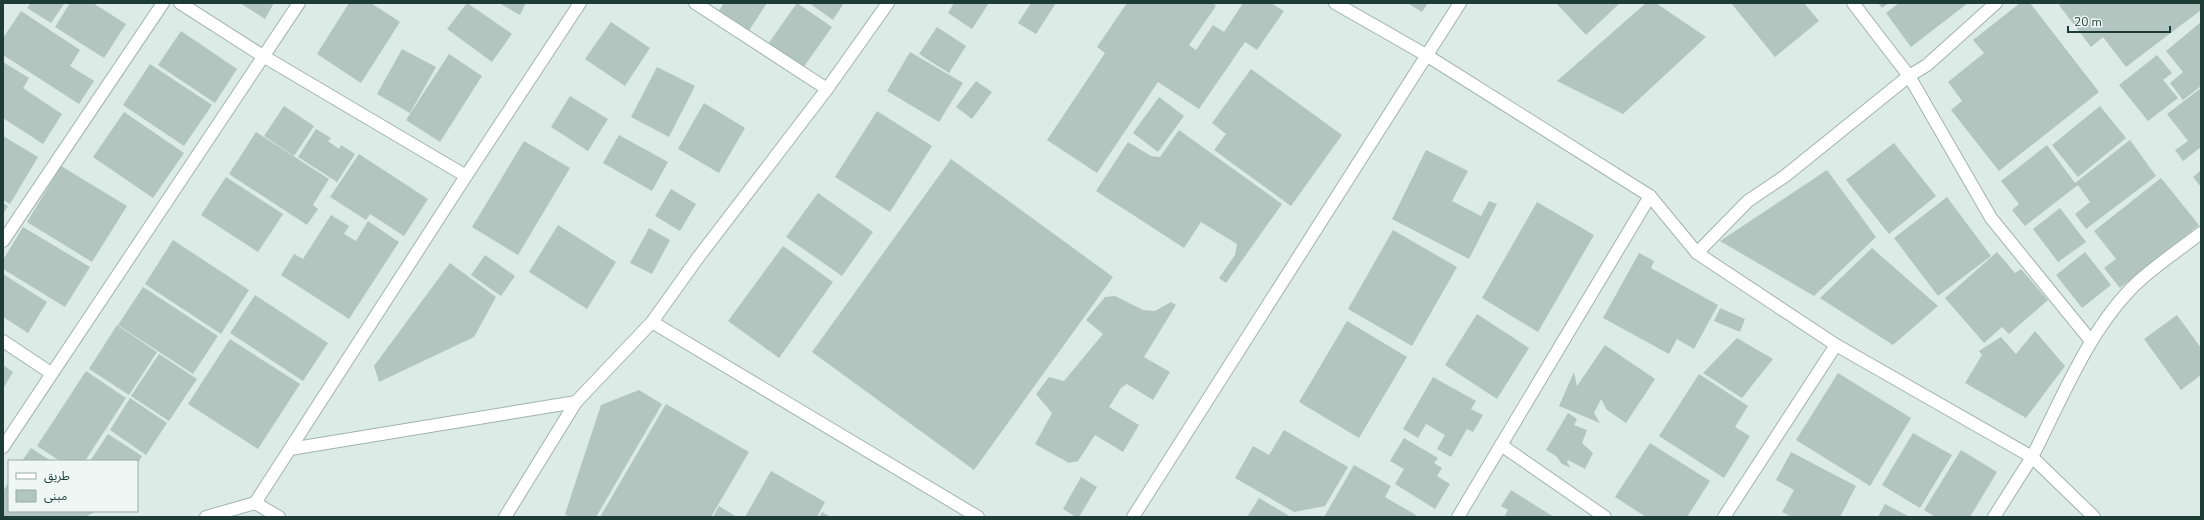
<svg xmlns="http://www.w3.org/2000/svg" width="2204" height="520" font-family="'Nunito Sans','Noto Sans Arabic',sans-serif">
  <style>
    .building { fill: #b2c6bf }
    .lines { fill: none; stroke-linecap: round; stroke-linejoin: round }
    .minor-casing { stroke: #a0b3ae; stroke-width: 14 }
    .minor { stroke: #fff; stroke-width: 12 }
  </style>
  <rect width="100%" height="100%" fill="#ddebe6"/>
  <g class="building">
    <polygon points="31,3 62,3 64,4 51,23 27,8"/>
    <polygon points="70,3 93,3 126,24 104,58 55,27"/>
    <polygon points="240,3 274,3 265,19"/>
    <polygon points="349,3 371,3 400,22 361,83 317,54"/>
    <polygon points="467,3 512,34 492,62 447,29"/>
    <polygon points="499,3 526,3 520,15"/>
    <polygon points="724,3 767,3 748,32 718,12"/>
    <polygon points="797,3 832,27 803,68 768,44"/>
    <polygon points="809,3 844,3 833,20"/>
    <polygon points="954,3 989,3 972,29 948,13"/>
    <polygon points="1031,3 1056,3 1036,34 1018,23"/>
    <polygon points="1127,3 1213,3 1216,6 1189,45 1196,50 1213,25 1224,32 1243,3 1271,3 1284,11 1257,50 1245,42 1199,109 1158,82 1097,173 1047,140 1105,53 1097,47"/>
    <polygon points="1407,3 1428,3 1422,12"/>
    <polygon points="1556,3 1620,3 1586,35"/>
    <polygon points="1646,3 1656,3 1706,37 1623,114 1557,81"/>
    <polygon points="1731,3 1804,3 1819,21 1775,57"/>
    <polygon points="1878,3 1889,3 1882,8"/>
    <polygon points="1899,3 1968,3 1911,47 1886,13"/>
    <polygon points="2020,3 2030,3 2099,92 1999,171 1951,110 1962,101 1948,82 1984,53 1973,40"/>
    <polygon points="2062,3 2201,3 2201,10 2126,67 2103,37 2091,47 2059,5"/>
    <polygon points="21,11 80,50 70,66 94,81 79,104 3,55 3,38"/>
    <polygon points="611,22 650,48 625,86 585,59"/>
    <polygon points="2201,22 2201,86 2183,100 2170,83 2183,72 2166,51"/>
    <polygon points="937,27 966,46 949,73 919,54"/>
    <polygon points="181,31 237,69 215,103 158,65"/>
    <polygon points="402,49 436,67 410,113 377,94"/>
    <polygon points="910,52 963,83 939,122 887,91"/>
    <polygon points="449,54 482,76 440,142 406,120"/>
    <polygon points="2157,55 2172,73 2163,80 2178,98 2148,121 2119,85"/>
    <polygon points="3,62 29,78 23,88 62,114 43,144 3,118"/>
    <polygon points="150,64 212,105 184,146 123,105"/>
    <polygon points="657,67 695,86 669,137 631,117"/>
    <polygon points="1251,69 1342,135 1291,206 1214,150 1226,134 1212,123"/>
    <polygon points="976,81 992,92 972,119 956,107"/>
    <polygon points="2201,88 2201,147 2183,161 2175,150 2188,141 2167,114"/>
    <polygon points="570,96 608,119 588,151 551,127"/>
    <polygon points="1159,97 1184,116 1158,152 1133,133"/>
    <polygon points="704,103 745,128 719,173 678,149"/>
    <polygon points="284,106 314,126 294,156 264,136"/>
    <polygon points="2100,106 2126,138 2078,177 2052,145"/>
    <polygon points="877,111 932,146 890,212 835,177"/>
    <polygon points="124,112 184,153 153,198 93,157"/>
    <polygon points="316,129 331,138 328,141 339,149 341,145 355,154 337,182 298,157"/>
    <polygon points="1179,130 1282,204 1226,283 1219,278 1235,255 1237,244 1201,222 1184,248 1096,191 1128,142 1151,156 1160,157"/>
    <polygon points="256,132 329,179 313,205 318,209 307,225 229,174"/>
    <polygon points="619,135 668,162 652,191 603,163"/>
    <polygon points="3,136 38,157 10,204 3,200"/>
    <polygon points="2130,140 2156,176 2086,229 2075,214 2090,202 2078,185 2025,226 2012,210 2019,204 2001,181 2047,145 2075,183"/>
    <polygon points="524,141 570,168 518,255 472,227"/>
    <polygon points="1894,143 1936,196 1889,234 1846,180"/>
    <polygon points="1426,150 1468,171 1452,201 1481,216 1489,201 1497,204 1469,259 1392,219"/>
    <polygon points="359,154 428,199 404,236 370,214 366,220 330,197"/>
    <polygon points="951,159 1113,277 974,470 812,352"/>
    <polygon points="61,166 127,206 92,262 27,222"/>
    <polygon points="1827,170 1876,237 1814,296 1720,241"/>
    <polygon points="2201,170 2201,187 2193,177"/>
    <polygon points="226,177 283,214 258,252 201,215"/>
    <polygon points="2161,178 2199,225 2120,288 2104,268 2116,259 2094,231"/>
    <polygon points="671,189 696,204 680,231 655,216"/>
    <polygon points="818,193 873,232 842,276 786,237"/>
    <polygon points="1947,197 1991,256 1938,296 1894,238"/>
    <polygon points="1537,202 1594,235 1538,332 1482,298"/>
    <polygon points="3,203 8,206 3,214"/>
    <polygon points="2060,208 2086,242 2058,262 2033,229"/>
    <polygon points="331,215 349,226 344,234 356,241 368,221 399,242 349,319 281,275 294,254 303,259"/>
    <polygon points="558,225 616,262 587,309 529,272"/>
    <polygon points="23,227 90,267 65,307 3,269 3,260"/>
    <polygon points="649,228 670,240 652,274 630,263"/>
    <polygon points="1393,230 1457,267 1412,346 1348,309"/>
    <polygon points="173,240 249,290 221,334 145,284"/>
    <polygon points="783,246 833,282 779,358 728,321"/>
    <polygon points="1872,248 1938,306 1893,345 1820,298"/>
    <polygon points="1997,252 2015,273 2021,269 2048,300 2009,334 2002,327 1984,343 1945,298"/>
    <polygon points="2085,252 2111,285 2082,308 2056,275"/>
    <polygon points="1639,253 1654,261 1651,268 1718,305 1694,349 1677,339 1669,354 1603,318"/>
    <polygon points="485,255 515,276 501,296 471,275"/>
    <polygon points="450,263 496,297 474,337 379,382 374,366"/>
    <polygon points="3,274 47,302 28,333 3,317"/>
    <polygon points="143,287 218,336 193,374 118,325"/>
    <polygon points="255,295 328,343 303,381 230,333"/>
    <polygon points="1115,296 1143,310 1155,311 1171,302 1176,305 1144,357 1170,372 1153,400 1127,384 1121,388 1109,407 1139,425 1123,452 1095,435 1078,461 1069,463 1035,444 1052,413 1036,394 1049,377 1064,381 1103,334 1086,320 1105,297"/>
    <polygon points="1720,308 1745,319 1740,332 1714,321"/>
    <polygon points="1477,314 1529,348 1497,399 1445,365"/>
    <polygon points="2177,315 2201,348 2201,375 2181,390 2144,339"/>
    <polygon points="1347,321 1407,357 1359,438 1299,402"/>
    <polygon points="117,325 157,352 129,395 89,369"/>
    <polygon points="2035,331 2065,366 2026,418 1965,383 1982,355 1979,351 2001,337 2016,354"/>
    <polygon points="1737,338 1773,359 1742,398 1703,373"/>
    <polygon points="230,339 300,384 258,449 188,404"/>
    <polygon points="1605,345 1655,379 1626,423 1607,410 1601,399 1594,413 1600,423 1559,406 1574,372 1577,386"/>
    <polygon points="159,354 197,379 169,421 131,396"/>
    <polygon points="3,365 13,372 3,389"/>
    <polygon points="86,371 126,398 85,461 60,461 37,446"/>
    <polygon points="1838,373 1911,418 1870,486 1796,440"/>
    <polygon points="1699,374 1748,406 1735,427 1750,436 1724,478 1659,436"/>
    <polygon points="1433,377 1476,401 1471,409 1483,415 1473,432 1467,429 1451,457 1437,449 1445,435 1426,424 1418,438 1403,429"/>
    <polygon points="639,390 662,404 596,517 569,517 565,514 601,405"/>
    <polygon points="130,398 167,423 146,455 110,430"/>
    <polygon points="666,404 749,452 711,517 600,517"/>
    <polygon points="1568,413 1577,419 1574,425 1587,430 1582,443 1593,453 1585,469 1568,460 1567,462 1571,468 1562,464 1556,456 1546,450"/>
    <polygon points="1284,430 1348,467 1325,506 1294,512 1235,478 1253,446 1269,455"/>
    <polygon points="1913,433 1952,455 1920,508 1882,485"/>
    <polygon points="108,434 142,456 137,465 137,461 90,461"/>
    <polygon points="1404,438 1438,458 1434,463 1442,468 1437,476 1450,484 1435,509 1395,484 1404,469 1390,461"/>
    <polygon points="1650,443 1710,481 1687,517 1646,517 1615,497"/>
    <polygon points="31,448 51,461 22,461"/>
    <polygon points="1961,450 1997,472 1970,517 1935,517 1924,510"/>
    <polygon points="1791,452 1856,486 1840,517 1792,517 1782,512 1794,490 1776,480"/>
    <polygon points="1354,465 1391,486 1385,497 1416,515 1414,517 1324,517"/>
    <polygon points="771,471 825,502 817,517 745,517"/>
    <polygon points="1081,477 1097,487 1079,517 1076,517 1063,509"/>
    <polygon points="9,482 9,511 97,511 85,517 3,517 3,491"/>
    <polygon points="1511,490 1554,517 1504,517 1508,510 1501,506"/>
    <polygon points="1259,498 1291,517 1247,517"/>
    <polygon points="1885,504 1910,517 1878,517"/>
    <polygon points="719,506 737,517 713,517"/>
    <polygon points="822,512 831,517 819,517"/>
  </g>
  <g class="lines">
    <g class="minor-casing">
      <g id="minor">
        <polyline points="180,3 263,56 466,176"/>
        <polyline points="695,3 827,89"/>
        <path d="M1335,3L1426,55L1650,196L1697,253L1836,345L2032,457C2062,399 2090,326 2139,281C2158,264 2180,249 2201,233"/>
        <polyline points="1853,3 1909,76 1991,218 2091,341"/>
        <polyline points="3,241 163,3"/>
        <polyline points="1697,253 1748,201 1785,176 1909,76 1927,65 1996,3"/>
        <polyline points="652,322 978,517"/>
        <polyline points="3,341 51,373"/>
        <polyline points="1501,445 1605,517"/>
        <polyline points="3,447 299,3"/>
        <polyline points="290,449 576,402"/>
        <polyline points="255,503 466,176 580,3"/>
        <polyline points="206,517 255,503 279,517"/>
        <polyline points="505,517 576,402 652,322 697,259 827,89 888,3"/>
        <polyline points="1133,517 1460,3"/>
        <polyline points="1458,517 1650,196"/>
        <polyline points="1724,517 1836,345"/>
        <polyline points="1994,517 2032,457 2094,517"/>
      </g>
    </g>
    <use href="#minor" class="minor"/>
  </g>
  <rect width="2204" height="520" fill="none" stroke="#1d3c36" stroke-width="8"/>
  <rect x="8" y="460" width="130" height="52" fill="#eef7f3" stroke="#9aaca7"/>
  <rect x="16" y="473" width="20" height="6" fill="#ffffff" stroke="#9aaca7"/>
  <text x="44" y="480" font-size="12" fill="#1d3c36">طريق</text>
  <rect x="16" y="490" width="20" height="12" fill="#b2c6bf" stroke="#9aaca7"/>
  <text x="44" y="500" font-size="12" fill="#1d3c36">مبنى</text>
  <path d="M2068 26v6h102v-6" fill="none" stroke="#1d3c36" stroke-width="2"/>
  <text x="2074" y="26" font-size="12" fill="#1d3c36" stroke="#eef7f3" stroke-width="3" paint-order="stroke">20 m</text>
</svg>
